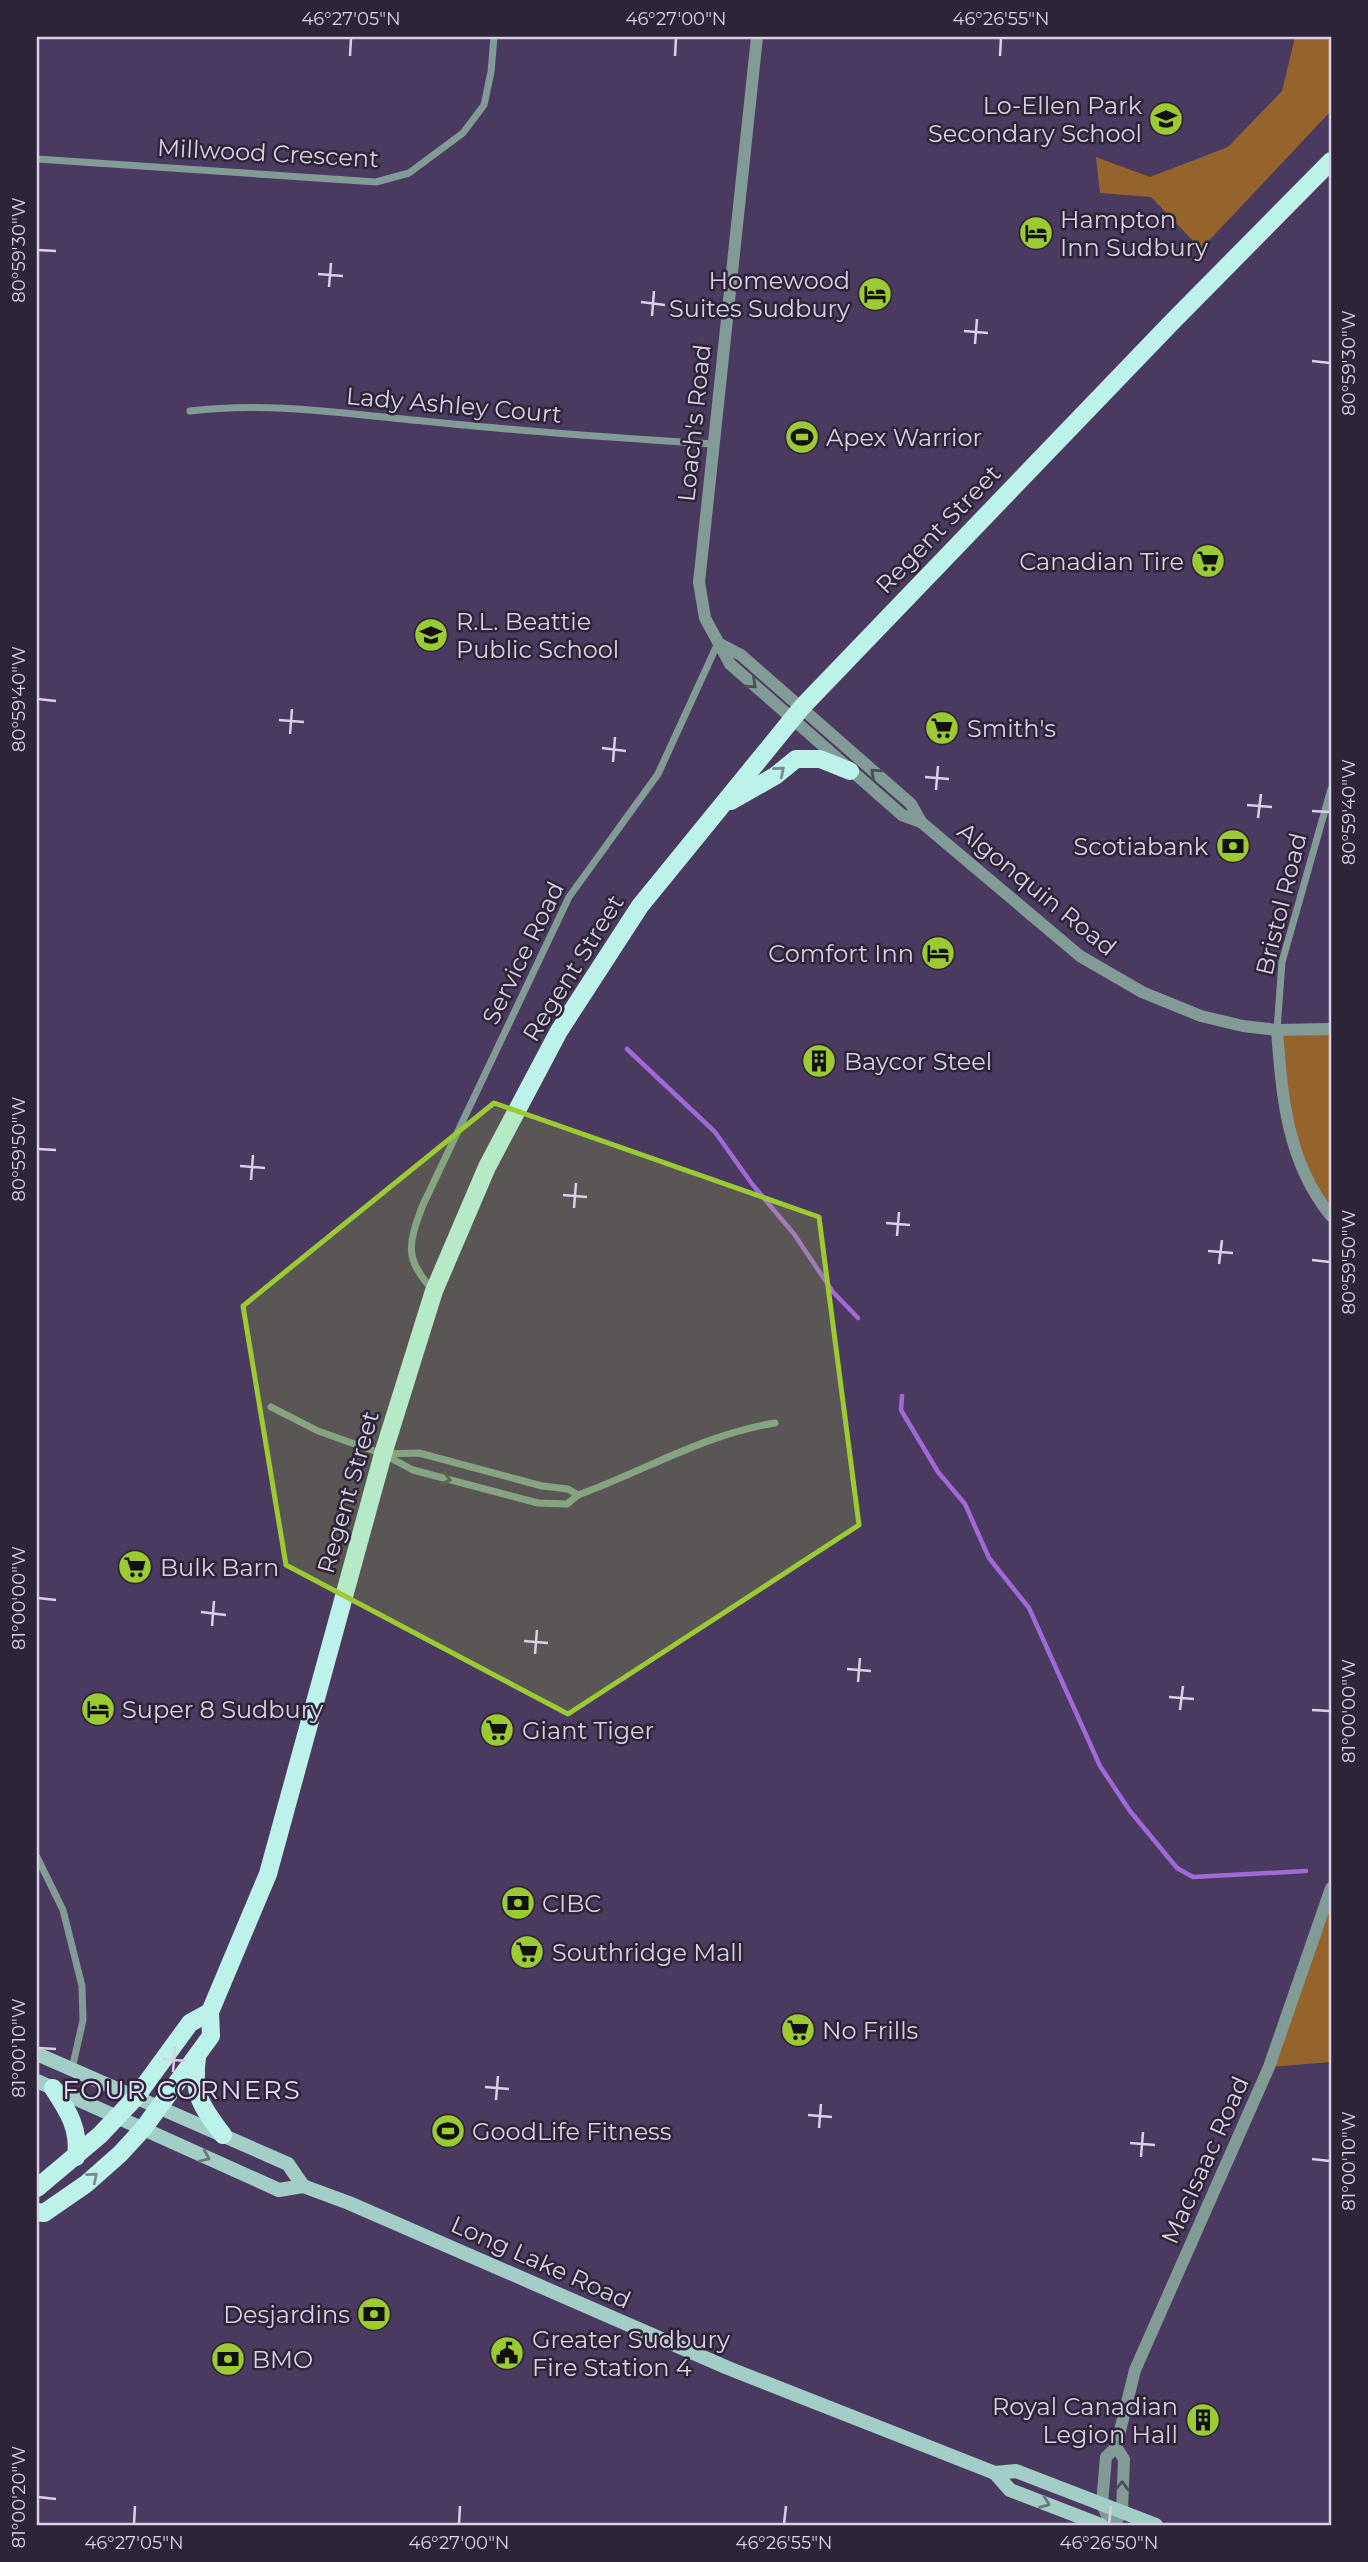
<svg xmlns="http://www.w3.org/2000/svg" width="1368" height="2562" font-family="Montserrat,sans-serif">
  <style>
    .green { fill: #95632c }
    .lines { fill: none; stroke-linecap: round; stroke-linejoin: round }
    .stream { stroke: #a169d8; stroke-width: 4.5 }
    .minor { stroke: #829b97; stroke-width: 7 }
    .tertiary { stroke: #829b97; stroke-width: 12 }
    .secondary { stroke: #a3cdc7; stroke-width: 14 }
    .primary { stroke: #bdf2eb; stroke-width: 18 }
    .oneway { stroke: #4b4e59 }
    .oneway2 { stroke: #758c91 }
    .oneway3 { stroke: #68797f }
    .marked { fill: #9cca32; fill-opacity: 0.2; stroke: #9cca32; stroke-width: 5; stroke-linejoin: round }
    .ticks { fill: none; stroke: #dad0e6; stroke-width: 2.5 }
    .labels { text-anchor: middle; dominant-baseline: central; stroke-width: 5; stroke-linejoin: round; paint-order: stroke }
    .poi-label { font-size: 24px; fill: #dad0e6; stroke: #2d2537; text-anchor: start }
    .street-label { font-size: 24px; fill: #dad0e6; stroke: #2d2537 }
    .neighbourhood-label { font-size: 26px; letter-spacing: 2px; fill: #e8d8fd; stroke: #2d2537 }
    .neatline { fill: none; stroke: #dad0e6; stroke-width: 2.5 }
    .ticks-label { font-size: 18px; text-anchor: middle; fill: #dad0e6 }
  </style>
  <rect width="100%" height="100%" fill="#4b3a5f"/>
  <g class="green">
    <polygon points="1295,37 1331,37 1331,111 1201,249 1151,197 1100,193 1096,157 1150,177 1228,147 1282,91"/>
    <polygon points="1331,1029 1331,1216 1294,1149 1277,1030"/>
    <polygon points="1331,1888 1331,2062 1269,2067"/>
  </g>
  <g class="lines">
    <g class="stream">
      <polyline points="627,1049 715,1132 752,1184 794,1234 833,1292 858,1318"/>
      <polyline points="902,1396 901,1410 938,1472 965,1504 989,1558 1029,1608 1100,1766 1130,1811 1177,1868 1193,1877 1306,1871"/>
    </g>
    <g class="minor">
      <polyline points="37,159 376,182 409,173 463,133 484,105 491,72 494,37"/>
      <path d="M190,411C267,401 346,414 423,421C520,431 616,438 714,444"/>
      <polyline points="1277,1030 1282,962 1331,789"/>
      <path d="M434,1291C404,1260 408,1245 422,1207L569,897L658,774L718,643"/>
      <path d="M271,1407L318,1431L383,1454L413,1470L538,1503L567,1504L578,1495C644,1471 705,1434 775,1423"/>
      <polyline points="384,1454 419,1453 542,1486 568,1489 578,1495"/>
      <polyline points="37,1857 63,1910 82,1986 83,2020 72,2069"/>
    </g>
    <g class="tertiary">
      <polyline points="757,37 701,564 699,582 705,618 730,664 902,815 921,822"/>
      <polyline points="720,644 741,655 911,804 921,822 1080,956 1142,992 1201,1016 1243,1026 1277,1030 1331,1029"/>
      <path d="M1277,1030C1282,1097 1287,1162 1331,1216"/>
      <polyline points="1116,2447 1124,2459 1122,2511 1117,2520"/>
      <polyline points="1111,2525 1102,2504 1106,2457 1116,2447 1135,2370 1269,2067 1331,1888"/>
    </g>
    <g class="secondary">
      <polyline points="37,2054 288,2164 303,2186"/>
      <polyline points="37,2081 279,2190 303,2186 349,2203 728,2368 995,2473 1016,2471 1156,2525"/>
      <polyline points="995,2473 1010,2490 1101,2525"/>
    </g>
    <g class="primary">
      <polyline points="731,801 775,776 796,759 820,759 850,771"/>
      <path d="M197,2057C192,2094 201,2106 223,2135"/>
      <path d="M53,2088C68,2111 80,2129 76,2157"/>
      <polyline points="37,2188 100,2135 136,2097 190,2023 210,2012"/>
      <polyline points="37,2212 44,2213 86,2184 120,2154 143,2129 211,2036 210,2012 268,1874 383,1454 434,1291 487,1167 559,1031 640,906 802,707 1173,321 1331,161"/>
    </g>
  </g>
  <defs><path id="oneway-chevron" d="M-2-3.5L2.5 0L-2 3.5" fill="none" stroke-width="1.6" stroke-linecap="round" stroke-linejoin="round" transform="scale(1.75)"/></defs>
  <g class="oneway">
    <use href="#oneway-chevron" transform="translate(752 684) rotate(42)"/>
    <use href="#oneway-chevron" transform="translate(875 773) rotate(-138)"/>
    <use href="#oneway-chevron" transform="translate(446 1479) rotate(15)"/>
    <use href="#oneway-chevron" transform="translate(1122 2486) rotate(-88)"/>
  </g>
  <g class="oneway2">
    <use href="#oneway-chevron" transform="translate(780 771) rotate(-40)"/>
    <use href="#oneway-chevron" transform="translate(93 2177) rotate(-40)"/>
  </g>
  <g class="oneway3">
    <use href="#oneway-chevron" transform="translate(205 2157) rotate(24)"/>
    <use href="#oneway-chevron" transform="translate(1045 2503) rotate(21)"/>
  </g>
  <path class="marked" d="M494,1103L819,1217L859,1525L568,1714L286,1565L243,1306Z"/>
  <path class="ticks" d="M350,56L351,38M675,56L676,38M1000,56L1001,38M38,250L56,251M318,274L343,276M329,287L331,263M641,302L665,305M652,316L654,291M964,331L988,333M975,344L977,319M1312,361L1330,363M38,699L56,701M279,720L304,722M290,734L292,709M602,748L626,751M613,762L615,737M925,777L949,779M936,790L938,766M1247,805L1272,807M1312,811L1330,812M1258,818L1261,794M38,1149L56,1150M240,1166L265,1168M251,1180L253,1155M563,1195L587,1197M574,1208L576,1183M886,1223L910,1225M897,1236L899,1212M1208,1251L1233,1253M1312,1260L1330,1262M1219,1264L1222,1240M38,1598L56,1600M201,1612L226,1615M212,1626L214,1601M524,1641L548,1643M535,1654L537,1630M847,1669L871,1671M858,1682L860,1658M1169,1697L1194,1699M1180,1710L1183,1686M1312,1710L1330,1711M38,2048L56,2049M162,2059L187,2061M173,2072L175,2047M485,2087L509,2089M496,2100L498,2076M808,2115L832,2117M819,2128L821,2104M1130,2143L1155,2145M1141,2157L1143,2132M1312,2159L1330,2161M38,2497L56,2499M134,2524L135,2506M459,2524L460,2506M784,2524L786,2506M1109,2524L1111,2506"/>
  <defs>
    <g id="school-disc" transform="scale(1.75)"><circle r="9.5" fill="#9cca32" stroke="#2d2537"/><path d="M0-5L7-2L0 1L-7-2ZM-4 1L0 2.5L4 1V4Q0 6-4 4Z" fill="#111"/></g>
    <g id="hotel-disc" transform="scale(1.75)"><circle r="9.5" fill="#9cca32" stroke="#2d2537"/><path d="M-6-4.5h1.5V1H6V5H4.5V3h-9V5H-6ZM-4 0a1.8 1.8 0 1 1 3.6 0ZM.5 0V-2.5h3Q6-2.5 6 0Z" fill="#111"/></g>
    <g id="stadium-disc" transform="scale(1.75)"><circle r="9.5" fill="#9cca32" stroke="#2d2537"/><path d="M0-5a6.5 5 0 1 0 0 10a6.5 5 0 1 0 0-10ZM-3.5-1.8h7v3.6h-7Z" fill="#111"/></g>
    <g id="supermarket-disc" transform="scale(1.75)"><circle r="9.5" fill="#9cca32" stroke="#2d2537"/><path d="M-6-5.5h2.5l.6 2H6L4.5 2H-2.5L-4.4-4H-6ZM-1.5 3.2a1.3 1.3 0 1 0 .1 0ZM3 3.2a1.3 1.3 0 1 0 .1 0Z" fill="#111"/></g>
    <g id="bank-disc" transform="scale(1.75)"><circle r="9.5" fill="#9cca32" stroke="#2d2537"/><path d="M-6-4H6V4H-6ZM0-2.3a2.3 2.3 0 1 0 0 4.6a2.3 2.3 0 1 0 0-4.6Z" fill="#111"/></g>
    <g id="building-disc" transform="scale(1.75)"><circle r="9.5" fill="#9cca32" stroke="#2d2537"/><path d="M-4-6H4V6H1V3H-1V6H-4ZM-2.5-4.3h1.7v1.8h-1.7ZM.8-4.3h1.7v1.8H.8ZM-2.5-1h1.7V.8h-1.7ZM.8-1h1.7V.8H.8Z" fill="#111"/></g>
    <g id="civic-disc" transform="scale(1.75)"><circle r="9.5" fill="#9cca32" stroke="#2d2537"/><path d="M-.6-6.5H3V-4.5H.6V-3L4-1V1h2V6H-6V1h2V-1L-.6-3ZM-1.2 2.5V6h2.4V2.5Z" fill="#111"/></g>
  </defs>
  <g fill-rule="evenodd">
    <use href="#school-disc" x="1166" y="119"/>
    <use href="#hotel-disc" x="1036" y="233"/>
    <use href="#hotel-disc" x="875" y="294"/>
    <use href="#stadium-disc" x="802" y="437"/>
    <use href="#supermarket-disc" x="1208" y="561"/>
    <use href="#school-disc" x="431" y="635"/>
    <use href="#supermarket-disc" x="942" y="728"/>
    <use href="#bank-disc" x="1233" y="846"/>
    <use href="#hotel-disc" x="938" y="953"/>
    <use href="#building-disc" x="819" y="1061"/>
    <use href="#supermarket-disc" x="135" y="1567"/>
    <use href="#hotel-disc" x="98" y="1709"/>
    <use href="#supermarket-disc" x="497" y="1730"/>
    <use href="#bank-disc" x="518" y="1903"/>
    <use href="#supermarket-disc" x="527" y="1952"/>
    <use href="#supermarket-disc" x="798" y="2030"/>
    <use href="#stadium-disc" x="448" y="2131"/>
    <use href="#bank-disc" x="374" y="2314"/>
    <use href="#civic-disc" x="507" y="2353"/>
    <use href="#bank-disc" x="228" y="2359"/>
    <use href="#building-disc" x="1203" y="2420"/>
  </g>
  <g class="labels">
    <g class="poi-label">
      <text x="1142" y="105" text-anchor="end">Lo-Ellen Park<tspan x="1142" dy="28">Secondary School</tspan></text>
      <text x="1060" y="219">Hampton<tspan x="1060" dy="28">Inn Sudbury</tspan></text>
      <text x="850" y="280" text-anchor="end">Homewood<tspan x="850" dy="28">Suites Sudbury</tspan></text>
      <text x="826" y="437">Apex Warrior</text>
      <text x="1184" y="561" text-anchor="end">Canadian Tire</text>
      <text x="456" y="621">R.L. Beattie<tspan x="456" dy="28">Public School</tspan></text>
      <text x="967" y="728">Smith's</text>
      <text x="1208" y="846" text-anchor="end">Scotiabank</text>
      <text x="914" y="953" text-anchor="end">Comfort Inn</text>
      <text x="844" y="1061">Baycor Steel</text>
      <text x="160" y="1567">Bulk Barn</text>
      <text x="122" y="1709">Super 8 Sudbury</text>
      <text x="522" y="1730">Giant Tiger</text>
      <text x="542" y="1903">CIBC</text>
      <text x="552" y="1952">Southridge Mall</text>
      <text x="822" y="2030">No Frills</text>
      <text x="472" y="2131">GoodLife Fitness</text>
      <text x="350" y="2314" text-anchor="end">Desjardins</text>
      <text x="532" y="2339">Greater Sudbury<tspan x="532" dy="28">Fire Station 4</tspan></text>
      <text x="252" y="2359">BMO</text>
      <text x="1178" y="2406" text-anchor="end">Royal Canadian<tspan x="1178" dy="28">Legion Hall</tspan></text>
    </g>
    <g class="street-label">
      <text transform="translate(268 153) rotate(3)">Millwood Crescent</text>
      <text transform="translate(454 405) rotate(5)">Lady Ashley Court</text>
      <text transform="translate(694 423) rotate(-84)">Loach's Road</text>
      <text transform="translate(938 529) rotate(-46)">Regent Street</text>
      <text transform="translate(1037 889) rotate(39)">Algonquin Road</text>
      <text transform="translate(1281 904) rotate(-76)">Bristol Road</text>
      <text transform="translate(523 953) rotate(-64)">Service Road</text>
      <text transform="translate(573 968) rotate(-58)">Regent Street</text>
      <text transform="translate(348 1492) rotate(-74)">Regent Street</text>
      <text transform="translate(1205 2160) rotate(-66)">MacIsaac Road</text>
      <text transform="translate(541 2262) rotate(24)">Long Lake Road</text>
    </g>
    <g class="neighbourhood-label">
      <text x="182" y="2090">FOUR CORNERS</text>
    </g>
  </g>
  <rect width="1368" height="2562" fill="none" stroke="#2d2537" stroke-width="77"/>
  <rect x="38" y="38" width="1292" height="2486" class="neatline"/>
  <g class="ticks-label">
    <text x="351" y="25">46°27'05"N</text>
    <text x="676" y="25">46°27'00"N</text>
    <text x="1001" y="25">46°26'55"N</text>
    <text transform="translate(19 250) rotate(-90)" y="6">80°59'30"W</text>
    <text transform="translate(1349 363) rotate(-90)" y="6">80°59'30"W</text>
    <text transform="translate(19 699) rotate(-90)" y="6">80°59'40"W</text>
    <text transform="translate(1349 812) rotate(-90)" y="6">80°59'40"W</text>
    <text transform="translate(19 1149) rotate(-90)" y="6">80°59'50"W</text>
    <text transform="translate(1349 1262) rotate(-90)" y="6">80°59'50"W</text>
    <text transform="translate(19 1598) rotate(-90)" y="6">81°00'00"W</text>
    <text transform="translate(1349 1711) rotate(-90)" y="6">81°00'00"W</text>
    <text transform="translate(19 2048) rotate(-90)" y="6">81°00'10"W</text>
    <text transform="translate(1349 2161) rotate(-90)" y="6">81°00'10"W</text>
    <text transform="translate(19 2497) rotate(-90)" y="6">81°00'20"W</text>
    <text x="134" y="2549">46°27'05"N</text>
    <text x="459" y="2549">46°27'00"N</text>
    <text x="784" y="2549">46°26'55"N</text>
    <text x="1109" y="2549">46°26'50"N</text>
  </g>
</svg>
